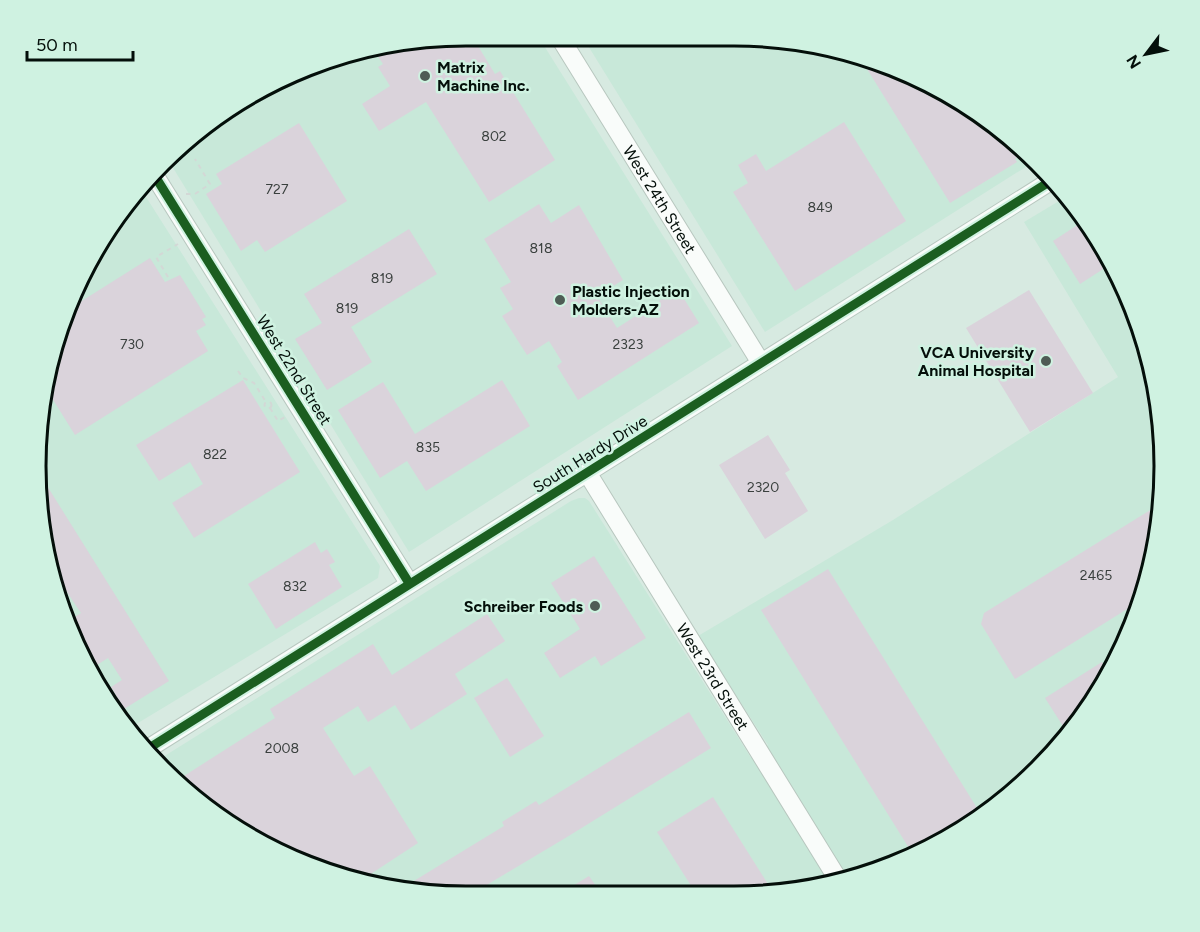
<svg xmlns="http://www.w3.org/2000/svg" width="1200" height="932" font-family="Figtree,sans-serif">
  <style>
    .built { fill: #c8e8d9 }
    .building { fill: #dad3db }
    .lines { fill: none; stroke-linecap: round; stroke-linejoin: round }
    .minor-casing { stroke: #b8c7bf; stroke-width: 20 }
    .path { stroke: #d3d8d6; stroke-width: 2; stroke-dasharray: 4.5 4.5; stroke-linecap: butt }
    .minor { stroke: #f9fcfa; stroke-width: 18 }
    .cycleway-casing { stroke: #cff2e1; stroke-width: 13 }
    .cycleway { stroke: #1b5e20; stroke-width: 9 }
    .poi-dot { fill: #4e5c55; stroke: #cff2e1; stroke-width: 2 }
    .labels { text-anchor: middle; dominant-baseline: central; stroke-width: 5; stroke-linejoin: round; paint-order: stroke }
    .number-label { font-size: 14px; fill: #3a403e }
    .poi-label { font-size: 16px; font-weight: bold; fill: #040f0a; stroke: #cff2e1; text-anchor: start }
    .street-label { font-size: 16px; fill: #040f0a; stroke: #cff2e1 }
    .rim { fill: none; stroke: #040f0a; stroke-width: 3 }
  </style>
  <rect width="100%" height="100%" fill="#d7eae1"/>
  <g class="built">
    <polygon points="466,36 538,36 732,346 409,552 167,158 251,94 354,51"/>
    <polygon points="582,36 762,37 872,59 995,125 1032,163 765,332"/>
    <polygon points="141,189 380,566 378,578 128,729 108,705 59,604 37,494 51,355 93,251"/>
    <polygon points="1064,198 1092,227 1131,302 1156,382 1164,466 1156,550 1131,631 1091,705 1038,770 973,824 873,873 790,892 410,892 327,873 227,824 162,770 155,762 571,501 579,498 585,498 589,501 751,758 768,745 698,636 893,520 1118,377 1024,222"/>
  </g>
  <g class="building">
    <polygon points="472,36 495,74 500,71 555,160 489,202 426,102 379,131 362,104 390,86 378,67 383,64 377,55 393,46"/>
    <polygon points="859,56 872,59 993,123 998,130 1000,129 1023,154 1015,159 1017,162 950,203"/>
    <polygon points="844,122 906,221 795,291 733,192 748,183 738,165 756,154 766,171"/>
    <polygon points="299,123 347,201 265,252 257,240 241,251 206,194 222,184 216,174"/>
    <polygon points="539,204 551,223 579,205 623,280 597,296 617,328 678,289 699,323 578,400 557,366 562,362 549,341 527,355 502,316 513,309 500,288 511,282 484,239"/>
    <polygon points="1085,220 1092,227 1111,264 1080,284 1053,241"/>
    <polygon points="409,229 437,274 351,327 372,362 327,390 295,339 322,323 304,294"/>
    <polygon points="150,258 165,282 180,275 206,317 202,319 206,325 196,331 208,351 75,435 47,390 50,357 64,349 57,339 69,309"/>
    <polygon points="1029,290 1093,393 1030,432 966,328"/>
    <polygon points="243,380 300,472 194,538 172,503 203,484 190,462 159,481 136,445"/>
    <polygon points="502,380 530,426 426,491 407,461 380,478 338,410 383,382 415,434"/>
    <polygon points="768,435 790,470 785,473 808,511 765,539 719,465"/>
    <polygon points="39,473 169,681 124,709 111,687 122,680 108,658 97,665 70,620 81,613 67,592 57,598 37,494"/>
    <polygon points="1160,504 1156,550 1140,601 1015,679 981,624 984,613"/>
    <polygon points="315,542 321,553 327,549 335,562 329,565 342,587 276,629 248,584"/>
    <polygon points="594,556 646,638 601,666 595,656 560,678 544,653 580,629 551,583"/>
    <polygon points="828,569 982,816 973,824 912,853 761,610"/>
    <polygon points="487,614 505,641 455,674 467,694 411,730 395,705 368,722 358,706 323,728 354,776 370,766 418,843 360,881 327,873 227,824 176,781 275,718 270,709 373,644 392,675"/>
    <polygon points="1102,662 1109,673 1091,705 1068,734 1045,698"/>
    <polygon points="507,678 544,736 510,757 474,698"/>
    <polygon points="689,712 711,748 567,837 475,892 410,892 399,890 504,826 502,822 536,801 539,805"/>
    <polygon points="713,797 773,892 695,892 657,832"/>
    <polygon points="589,876 600,892 563,892"/>
  </g>
  <g class="lines">
    <g class="minor-casing">
      <g id="minor">
        <path id="s1" d="M559,36L761,363"/>
        <polyline points="153,173 409,583"/>
        <path id="s2" d="M588,474L839,881"/>
        <polyline points="146,750 1049,182"/>
      </g>
    </g>
    <g class="path">
      <polyline points="186,194 195,194 210,184 195,159"/>
      <polyline points="168,277 156,257 178,244"/>
      <polyline points="238,371 243,378 254,383 266,402"/>
      <circle cx="268" cy="405" r="3.5"/>
      <polyline points="270,408 278,421 287,416"/>
    </g>
    <use href="#minor" class="minor"/>
    <g class="cycleway-casing">
      <g id="cycleway">
        <polyline points="153,173 409,583"/>
        <polyline points="146,750 1049,182"/>
      </g>
    </g>
    <use href="#cycleway" class="cycleway"/>
  </g>
  <g class="poi-dot">
    <circle cx="425" cy="76" r="6"/>
    <circle cx="560" cy="300" r="6"/>
    <circle cx="1046" cy="361" r="6"/>
    <circle cx="595" cy="606" r="6"/>
  </g>
  <g class="labels">
    <g class="number-label">
      <text x="494" y="136">802</text>
      <text x="277" y="189">727</text>
      <text x="820" y="207">849</text>
      <text x="541" y="248">818</text>
      <text x="382" y="278">819</text>
      <text x="347" y="308">819</text>
      <text x="132" y="344">730</text>
      <text x="628" y="344">2323</text>
      <text x="428" y="447">835</text>
      <text x="215" y="454">822</text>
      <text x="763" y="487">2320</text>
      <text x="1096" y="575">2465</text>
      <text x="295" y="586">832</text>
      <text x="282" y="748">2008</text>
    </g>
    <g class="poi-label">
      <text x="437" y="67">Matrix<tspan x="437" dy="18">Machine Inc.</tspan></text>
      <text x="572" y="291">Plastic Injection<tspan x="572" dy="18">Molders-AZ</tspan></text>
      <text x="1034" y="352" text-anchor="end">VCA University<tspan x="1034" dy="18">Animal Hospital</tspan></text>
      <text x="583" y="606" text-anchor="end">Schreiber Foods</text>
    </g>
    <g class="street-label">
      <text stroke="none"><textPath href="#s1" startOffset="192">West 24th Street</textPath></text>
      <text transform="translate(294 370) rotate(58)">West 22nd Street</text>
      <text transform="translate(590 454) rotate(-32)">South Hardy Drive</text>
      <text stroke="none"><textPath href="#s2" startOffset="238">West 23rd Street</textPath></text>
    </g>
  </g>
  <path d="M0 0H1200V932H0ZM466 46H734A420 420 0 0 1 1154 466V466A420 420 0 0 1 734 886H466A420 420 0 0 1 46 466V466A420 420 0 0 1 466 46Z" fill="#cff2e1" fill-rule="evenodd"/>
  <path class="rim" d="M466 46H734A420 420 0 0 1 1154 466V466A420 420 0 0 1 734 886H466A420 420 0 0 1 46 466V466A420 420 0 0 1 466 46Z"/>
  <g transform="translate(1146 54) rotate(238)" stroke="#cff2e1" stroke-width="4.5" paint-order="stroke">
  <path d="M0-4.5L10 22L0 15L-10 22Z" fill="#040f0a"/>
  <text y="-9" font-size="16" font-weight="bold" text-anchor="middle" fill="#040f0a">N</text>
  </g>
  <path d="M27 51v9h106v-9" fill="none" stroke="#040f0a" stroke-width="3"/>
  <text x="36" y="51" font-size="18" fill="#040f0a" stroke="#cff2e1" stroke-width="4.5" paint-order="stroke">50 m</text>
</svg>
